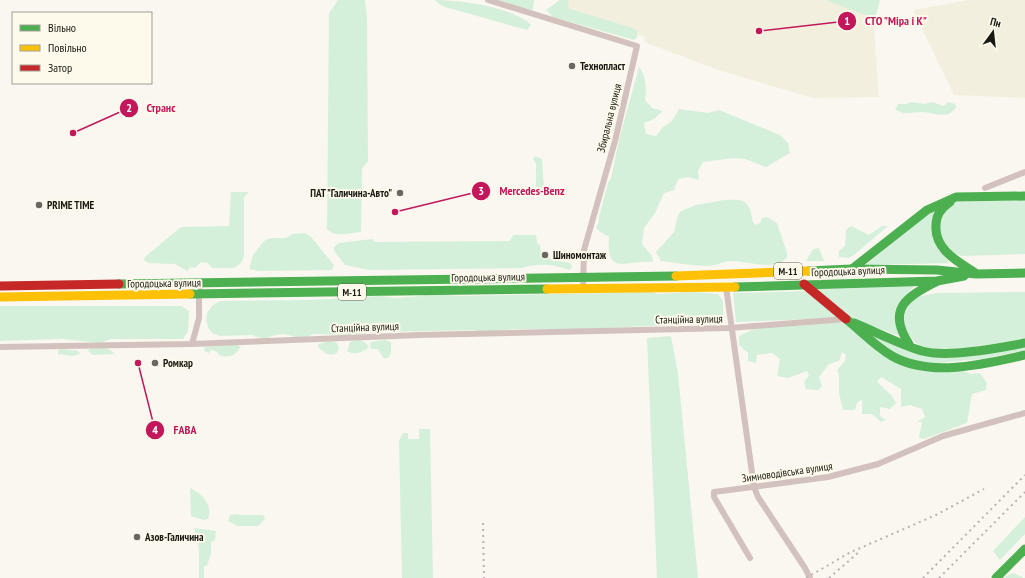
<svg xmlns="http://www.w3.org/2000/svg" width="1025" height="578" font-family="'PT Sans Narrow',sans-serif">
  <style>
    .built { fill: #f3efdf }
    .green { fill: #d4f0db }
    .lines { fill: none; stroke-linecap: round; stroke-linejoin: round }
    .street { stroke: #d3c1be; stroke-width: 6 }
    .fast { stroke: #4caf50; stroke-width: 9 }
    .slow { stroke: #ffc107; stroke-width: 9 }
    .jam { stroke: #c62828; stroke-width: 9 }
    .rail { stroke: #bcb1ae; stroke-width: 2; stroke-dasharray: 2 4; stroke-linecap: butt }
    .poi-dot { fill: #686761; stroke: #fdfaeb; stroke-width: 1.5 }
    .labels { text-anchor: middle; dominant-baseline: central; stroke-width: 4; stroke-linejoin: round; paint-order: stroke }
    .shield { fill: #fdfaeb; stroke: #5e5c54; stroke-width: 1 }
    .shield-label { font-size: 10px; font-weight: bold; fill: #1a1914 }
    .poi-label { font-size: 11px; font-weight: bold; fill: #1a1914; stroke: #fdfaeb; text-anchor: start }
    .street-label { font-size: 11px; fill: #1a1914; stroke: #fdfaeb }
    .leader { fill: none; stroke: #c2185b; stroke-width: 1.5 }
    .callout-dot { fill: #c2185b; stroke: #fdfaeb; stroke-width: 1.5 }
    .mark-label { font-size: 12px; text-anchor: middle; font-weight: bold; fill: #fff }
    .callout-label { font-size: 12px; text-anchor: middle; font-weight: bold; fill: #c2185b; stroke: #fdfaeb; stroke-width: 4; stroke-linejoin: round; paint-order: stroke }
  </style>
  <rect width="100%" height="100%" fill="#f9f7ef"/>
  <g class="built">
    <polygon points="559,0 830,0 873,14 879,97 813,98 721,71 644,42 645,37 556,9"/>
    <polygon points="969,0 1025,0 1025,98 954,95 913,10"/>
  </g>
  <g class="green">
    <path d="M338,0H365L367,18L368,161L362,169L361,232C350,233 335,238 327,229L329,13Z"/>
    <path d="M435,0C461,0 512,7 531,25L527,30L445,7L439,4Z"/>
    <polygon points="499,0 534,0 533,10 524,9"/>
    <polygon points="560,0 569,0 568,6 570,9 633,28 637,31 637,37 634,40 553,17 546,10"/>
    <polygon points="825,0 880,0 876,15 870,17"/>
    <path d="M639,67C646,76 647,89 645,100L652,108L663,111L654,119L644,123L646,134L656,136L663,127L672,121L679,109L708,113L719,110L780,135L788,143L790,153L766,167L745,159L733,158L703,162L698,171L699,180L688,177L678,179L674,190L664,193L655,213L644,228L642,244L652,256L653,262C625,260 606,277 609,237L599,231L596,227L599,222V217L608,183L611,178L619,140Z"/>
    <path d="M911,102L924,104L932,102L944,106L948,102L955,104L956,107C948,121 934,112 922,112C911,112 904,116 895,109L898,104H906Z"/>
    <polygon points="535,156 542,159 544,189 536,190 536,164 533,159"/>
    <polygon points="231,192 249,192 244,197 244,256 241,263 234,268 212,268 208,263 201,262 195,268 191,267 187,271 175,264 148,263 144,260 145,257 181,227 229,226"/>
    <path d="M724,200C738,200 747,197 751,213C752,218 752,221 755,225L760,223L762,218L767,217L777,223L787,253V258C784,260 780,264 777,264C762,267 745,261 731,261C724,261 717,265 710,266C692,266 678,263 661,261L656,252L674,232L678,215L681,211L696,205Z"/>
    <path d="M1025,200V254L962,256C935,249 932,216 955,202Z"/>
    <polygon points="937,209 938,249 950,263 866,265 920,220"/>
    <polygon points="851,226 869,235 882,226 888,226 854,255 848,258 839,257 839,251 845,246 846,230"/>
    <polygon points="305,233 311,237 334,265 332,270 258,271 249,269 253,255 264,241 270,238 286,238 292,234"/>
    <path d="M513,235H536L537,243L540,245L541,252L552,260L571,263L572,268L569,270C553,264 539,263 522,268L369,270L345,265L334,251V247L339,243L372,239L375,242L510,241Z"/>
    <polygon points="819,248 824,261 806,261 813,249"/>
    <path d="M915,285C894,307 896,307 899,336L850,318L813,286Z"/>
    <polygon points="810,291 838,318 736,322 733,293"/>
    <path d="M653,292L658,294L693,292L718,294L723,301V319L717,323C651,325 585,331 519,329C503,329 489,334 473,330L381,332L350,335L313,334L304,339L284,334L275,335L264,339L252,335L220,336L212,333L208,327L206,319L207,313L213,305L220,301L310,300L382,296L394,298L421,296L431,293L457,296Z"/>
    <polygon points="1025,292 1025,338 971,348 928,349 918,345 907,333 902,320 908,304 912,298 936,293"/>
    <polygon points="0,306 181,306 189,311 188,331 183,339 111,339 100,343 63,339 0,341"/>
    <polygon points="835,322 847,324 924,355 1025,346 1025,350 982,359 937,363 972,374 980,373 987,383 986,390 972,394 967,423 924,439 919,438 922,422 917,422 925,417 922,409 910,405 901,407 901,389 881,377 877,382 891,395 896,403 890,409 880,407 880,416 886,420 881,422 872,414 862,414 862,399 857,403 855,410 843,410 839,393 839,375 837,371 845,360 846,355 842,352 839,361 829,364 819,377 822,386 818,390 806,389 804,382 809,376 807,371 788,378 777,376 780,359 772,353 757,355 756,363 748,361 748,353 739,345 739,336 758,327"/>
    <polygon points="671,336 678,374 698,578 657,578 647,338"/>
    <path d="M358,340L365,342L369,347C363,352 355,356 347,351L350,342Z"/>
    <polygon points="385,340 391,342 391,353 388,358 383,358 378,349 371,349 370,342"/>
    <path d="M328,341L336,342L339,348L337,353C328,357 325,353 318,347L319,344Z"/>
    <path d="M234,345L241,346C236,355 230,359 219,355L216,351L211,350L209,353L204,351L205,347Z"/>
    <polygon points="107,348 115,354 93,355 88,351 89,349"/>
    <polygon points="63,349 78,351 80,354 72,356 58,354 58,350"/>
    <polygon points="419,429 430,429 433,578 402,578 399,441 403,433 408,433 408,439 419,439"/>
    <path d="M190,488C202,493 213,505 208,519L204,520L191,516Z"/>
    <polygon points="235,514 241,515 263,515 265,519 258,526 238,526 228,521 230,515"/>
    <polygon points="1025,517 1025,534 1000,560 993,551"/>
    <polygon points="194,528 216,531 215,540 211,542 211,553 207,566 204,566 204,578 199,578 199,548"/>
    <polygon points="1013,573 1024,578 1003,578"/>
  </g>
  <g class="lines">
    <g class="street">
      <polyline points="488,0 637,46 615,141 584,250 583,289"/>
      <polyline points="985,188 1025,172"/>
      <polyline points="726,287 754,487 758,497 805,568 810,578"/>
      <polyline points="192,344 199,318 199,283"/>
      <polyline points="0,347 192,344 420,335 730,328 846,319"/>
      <polyline points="750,558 714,497 714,492 828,477 878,464 943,436 1025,413"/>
    </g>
    <g class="fast">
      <path d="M950,202C941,208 936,215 936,225C934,249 957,261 974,272"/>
      <polyline points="852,269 927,210 956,197 1025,196"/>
      <polyline points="808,271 852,269 937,270 976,274 1025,273"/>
      <polyline points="119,284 676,276"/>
      <polyline points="735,287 937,281 964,276"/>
      <polyline points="190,294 547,289"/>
      <path d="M846,319C861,331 875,346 892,356C931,378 984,364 1025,355"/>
      <path d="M854,323C876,332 899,344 922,351C948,358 998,348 1025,343"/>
      <path d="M909,344C887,310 905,297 936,282"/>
      <polyline points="996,578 1025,549"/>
    </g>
    <g class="slow">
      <polyline points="676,276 808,271"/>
      <polyline points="547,289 735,287"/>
      <polyline points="0,297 190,294"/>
    </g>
    <g class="jam">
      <polyline points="804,284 846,319"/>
      <polyline points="0,286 119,284"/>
    </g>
    <g class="rail">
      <polyline points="483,523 484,578"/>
      <polyline points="806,578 851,552 936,515 984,489"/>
      <polyline points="829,578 859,552"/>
      <polyline points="923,578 1025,475"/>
      <polyline points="939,578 1025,492"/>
    </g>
  </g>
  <g class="poi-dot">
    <circle cx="572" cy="66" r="4"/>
    <circle cx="400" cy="193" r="4"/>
    <circle cx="39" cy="205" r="4"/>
    <circle cx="545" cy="255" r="4"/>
    <circle cx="155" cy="363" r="4"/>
    <circle cx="137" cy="537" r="4"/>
  </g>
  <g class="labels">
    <g class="shield">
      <rect x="774" y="263" width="28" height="16" rx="3"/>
      <rect x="338" y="284" width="28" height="16" rx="3"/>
    </g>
    <g class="shield-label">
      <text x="788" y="271">М-11</text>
      <text x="352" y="292">М-11</text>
    </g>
    <g class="poi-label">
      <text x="580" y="66">Технопласт</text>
      <text x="392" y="193" text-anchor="end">ПАТ "Галичина-Авто"</text>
      <text x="47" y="205">PRIME TIME</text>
      <text x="553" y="255">Шиномонтаж</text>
      <text x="163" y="363">Ромкар</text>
      <text x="145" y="537">Азов-Галичина</text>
    </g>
    <g class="street-label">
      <text transform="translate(609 118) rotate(-76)">Збиральна вулиця</text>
      <text transform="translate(848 271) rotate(-2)">Городоцька вулиця</text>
      <text transform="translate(488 277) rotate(-1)">Городоцька вулиця</text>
      <text transform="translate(164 283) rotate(-1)">Городоцька вулиця</text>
      <text transform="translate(689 319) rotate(-1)">Станційна вулиця</text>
      <text transform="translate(365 327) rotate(-2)">Станційна вулиця</text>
      <text transform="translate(787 472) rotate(-8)">Зимноводівська вулиця</text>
    </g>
  </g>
  <path class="leader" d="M759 31L847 21M73 133L129 108M395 212L481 191M138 363L155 430"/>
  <g class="callout-dot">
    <circle cx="759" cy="31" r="4"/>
    <circle cx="73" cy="133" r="4"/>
    <circle cx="395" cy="212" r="4"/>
    <circle cx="138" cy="363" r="4"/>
    <circle cx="847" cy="21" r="10"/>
    <circle cx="129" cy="108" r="10"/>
    <circle cx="481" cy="191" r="10"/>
    <circle cx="155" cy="430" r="10"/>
  </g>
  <g class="mark-label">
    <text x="847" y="25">1</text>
    <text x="129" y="112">2</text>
    <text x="481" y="195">3</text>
    <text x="155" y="434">4</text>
  </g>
  <g class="callout-label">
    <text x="896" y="25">СТО "Міра і К"</text>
    <text x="161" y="112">Странс</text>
    <text x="532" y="195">Mercedes-Benz</text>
    <text x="185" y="434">FABA</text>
  </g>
  <rect x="12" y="12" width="140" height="72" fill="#fdfaeb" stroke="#a2a095"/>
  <rect x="20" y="25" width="20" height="6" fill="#4caf50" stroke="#a2a095"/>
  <text x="48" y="32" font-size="12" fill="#1a1914">Вільно</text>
  <rect x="20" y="45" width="20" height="6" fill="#ffc107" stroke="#a2a095"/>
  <text x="48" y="52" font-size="12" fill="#1a1914">Повільно</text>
  <rect x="20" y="65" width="20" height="6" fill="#c62828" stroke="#a2a095"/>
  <text x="48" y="72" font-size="12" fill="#1a1914">Затор</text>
  <g transform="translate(993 32) rotate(15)" stroke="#fdfaeb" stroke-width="3" paint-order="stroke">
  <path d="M0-3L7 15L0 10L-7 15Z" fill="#1a1914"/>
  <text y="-6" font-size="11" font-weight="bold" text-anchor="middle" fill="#1a1914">Пн</text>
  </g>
</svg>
